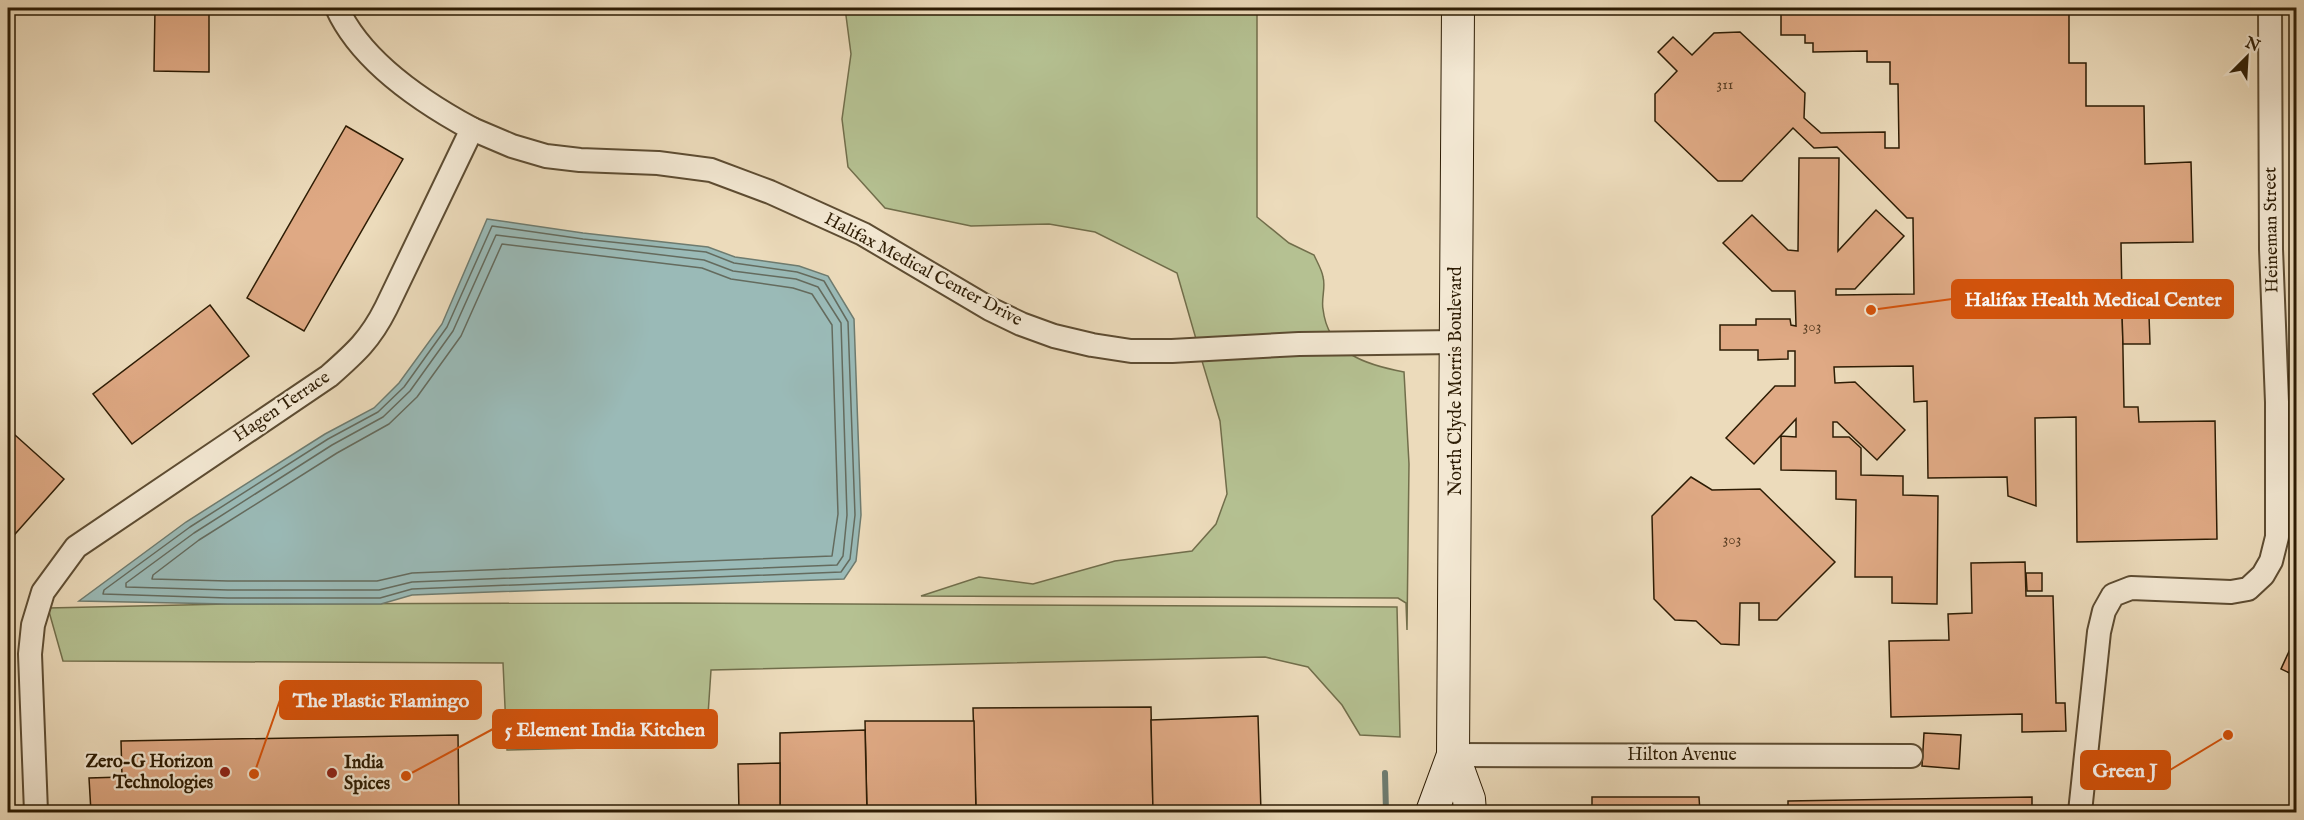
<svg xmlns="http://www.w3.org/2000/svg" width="2304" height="820" font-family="'IM FELL English',serif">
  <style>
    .green { fill: #b5c192; stroke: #716e4b; stroke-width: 1.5 }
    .water { fill: #9abab7; stroke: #6e7b6f; stroke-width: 1.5 }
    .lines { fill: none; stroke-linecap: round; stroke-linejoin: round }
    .shore { stroke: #646b5e; stroke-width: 1.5 }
    .stream { stroke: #6e7b6f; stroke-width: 6 }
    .building { fill: #dfa984; stroke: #2d1c04; stroke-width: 1.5 }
    .minor-casing { stroke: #5d4c32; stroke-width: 26 }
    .secondary-casing { stroke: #2d1c04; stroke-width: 34 }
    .minor { stroke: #f3e8d3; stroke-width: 22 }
    .secondary { stroke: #f3e8d3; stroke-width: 32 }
    .poi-dot { fill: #8f2418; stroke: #f3e8d3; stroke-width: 2 }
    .labels { text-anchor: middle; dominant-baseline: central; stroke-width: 4.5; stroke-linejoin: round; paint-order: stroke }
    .number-label { font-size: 15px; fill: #5a3f24 }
    .street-label { font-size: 18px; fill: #2d1c04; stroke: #f3e8d3 }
    .poi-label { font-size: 18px; font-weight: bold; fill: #2d1c04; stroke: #f3e8d3; text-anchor: end }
    .leader { fill: none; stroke: #d5530b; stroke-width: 2 }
    .callout-dot { fill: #d5530b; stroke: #f3e8d3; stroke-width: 2 }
    .callout { fill: #d5530b; stroke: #d5530b; stroke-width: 2 }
    .callout-label { font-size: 20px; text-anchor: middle; font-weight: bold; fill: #fff }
  </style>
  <rect width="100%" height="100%" fill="#ecdbbb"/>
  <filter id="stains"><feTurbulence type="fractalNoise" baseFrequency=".00333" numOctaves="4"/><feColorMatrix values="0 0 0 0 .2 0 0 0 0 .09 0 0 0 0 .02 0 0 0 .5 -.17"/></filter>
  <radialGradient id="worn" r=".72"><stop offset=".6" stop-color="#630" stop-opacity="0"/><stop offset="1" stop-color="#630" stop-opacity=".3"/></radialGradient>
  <g class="green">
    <path d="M845,8H1257V217L1289,243L1314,255C1317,262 1322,270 1323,277C1326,287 1321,299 1323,309C1328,354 1367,365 1404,372L1409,464L1407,630L1406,603L1398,598L921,596L979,577L1033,584L1115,561L1192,551L1216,524L1227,494L1220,421L1202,361L1308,354L1309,333L1196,339L1177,273L1095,232L1049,224L971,226L885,208L848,167L842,119L851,54Z"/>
    <polygon points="676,603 1397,607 1400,737 1360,735 1342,705 1308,667 1265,657 711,670 706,745 507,750 503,663 63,661 48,608 228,604"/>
  </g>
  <polygon class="water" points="487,219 583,233 708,247 735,257 799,266 828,276 854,319 861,515 856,561 844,579 412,595 381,604 228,604 79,601 186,522 325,434 374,408 399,383 442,324"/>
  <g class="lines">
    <g class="shore">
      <polygon points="492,226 583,239 706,252 734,263 797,272 824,281 848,322 855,515 850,559 841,572 412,589 380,598 228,598 103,594 104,590 190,527 328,439 378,412 404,387 447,327"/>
      <polygon points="496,235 704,260 733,271 796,279 818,287 841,323 847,515 843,556 837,565 412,582 379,590 228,590 126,587 126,583 194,533 332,445 383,417 410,391 453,331"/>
      <polygon points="502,244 702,268 731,279 793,288 812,294 832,325 838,514 832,556 412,573 377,581 228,581 152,579 153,575 199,540 337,453 389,424 417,397 461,336"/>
    </g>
    <polyline class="stream" points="1385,773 1386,812"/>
  </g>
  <g class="building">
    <polygon points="155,8 209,8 209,72 154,71"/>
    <polygon points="1781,8 2069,8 2069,63 2086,63 2086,106 2144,106 2145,164 2191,162 2193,242 2121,243 2124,407 2138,407 2139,422 2215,421 2217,539 2077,542 2076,417 2035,418 2036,506 2008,496 2007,477 1928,478 1927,401 1914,402 1913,366 1834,367 1835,383 1855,382 1905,430 1877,460 1837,422 1833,422 1833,437 1849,437 1861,448 1861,475 1903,476 1903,495 1938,496 1937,604 1892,603 1892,577 1855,577 1856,500 1836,499 1836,471 1781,470 1781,436 1796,437 1796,419 1754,464 1726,438 1775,386 1795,386 1795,351 1788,351 1788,359 1758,360 1758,350 1720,350 1720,325 1756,325 1756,319 1790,319 1791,325 1796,326 1795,291 1772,291 1723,243 1752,215 1788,250 1798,251 1799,158 1839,158 1838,251 1876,210 1904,236 1855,289 1836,289 1836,295 1914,294 1913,218 1907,218 1837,147 1814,148 1793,128 1742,181 1718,181 1655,121 1655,94 1677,71 1658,52 1673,37 1692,55 1714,33 1740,32 1805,93 1804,118 1821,133 1885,132 1885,148 1899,148 1898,84 1890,84 1890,62 1867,62 1867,51 1813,52 1813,43 1805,43 1805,35 1781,35"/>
    <polygon points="346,126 403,159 304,331 247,298"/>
    <polygon points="210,305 249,356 132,444 93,394"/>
    <polygon points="2122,315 2149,315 2150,344 2123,344"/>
    <polygon points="15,435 64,479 8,542 8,443"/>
    <polygon points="1691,477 1712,490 1760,489 1835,562 1777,620 1759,620 1759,603 1740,603 1739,645 1721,644 1696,621 1675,620 1654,599 1652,516"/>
    <polygon points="2025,562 2026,596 2053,596 2056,703 2065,703 2066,731 2022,732 2022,714 1891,717 1889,641 1949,640 1948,614 1972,613 1971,563"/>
    <polygon points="2026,573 2042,573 2042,591 2027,591"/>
    <polygon points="2296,636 2296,676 2281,669"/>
    <polygon points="1151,707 1153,812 976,812 973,708"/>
    <polygon points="1258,716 1261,812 1153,812 1151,720"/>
    <polygon points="865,721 974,721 976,812 867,812"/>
    <polygon points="865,730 867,812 780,812 780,733"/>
    <polygon points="1924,733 1961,735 1959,769 1922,766"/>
    <polygon points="458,735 459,812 91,812 89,778 122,777 121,741"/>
    <polygon points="780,763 780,812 739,812 738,764"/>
    <polygon points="1592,797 1699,797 1700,812 1592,812"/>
    <polygon points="2032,797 2032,812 1788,812 1788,801"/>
  </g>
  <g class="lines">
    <g class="minor-casing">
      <g id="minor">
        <polyline points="472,129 512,146 546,156 580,160 658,163 711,170 770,192 863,234 990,309 1021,324 1054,336 1092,345 1131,351 1172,351 1299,344 1456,342"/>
        <polyline points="1453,755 1911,756"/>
        <path d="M36,812L30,654L33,625L43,592L76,547L329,376C355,353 370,340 386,308L472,129C422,102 361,61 337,8"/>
        <polyline points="2080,812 2099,632 2104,611 2113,595 2131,588 2231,592 2248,589 2263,575 2271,561 2277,537 2277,402 2271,249 2270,8"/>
      </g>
    </g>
    <g class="secondary-casing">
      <g id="secondary">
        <polyline points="1458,8 1453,755 1469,799 1470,812"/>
        <polyline points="1432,812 1453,755"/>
      </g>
    </g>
    <use href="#minor" class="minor"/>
    <use href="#secondary" class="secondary"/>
  </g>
  <g class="poi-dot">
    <circle cx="225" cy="772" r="6"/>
    <circle cx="332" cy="773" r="6"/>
  </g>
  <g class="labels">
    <g class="number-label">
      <text x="1725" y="84">311</text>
      <text x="1812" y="326">303</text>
      <text x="1732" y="539">303</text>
    </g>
    <g class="street-label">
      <text transform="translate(2272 230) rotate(-91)">Heineman Street</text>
      <text transform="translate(923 270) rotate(28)">Halifax Medical Center Drive</text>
      <text transform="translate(1456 381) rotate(-90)">North Clyde Morris Boulevard</text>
      <text transform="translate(282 407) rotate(-34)">Hagen Terrace</text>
      <text x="1682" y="755">Hilton Avenue</text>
    </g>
    <g class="poi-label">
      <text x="213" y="762">Zero-G Horizon<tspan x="213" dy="21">Technologies</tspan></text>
      <text x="344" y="763" text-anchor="start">India<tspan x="344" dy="21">Spices</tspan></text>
    </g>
  </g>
  <path class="leader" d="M1871 310L1952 299M254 774L280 700M406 776L493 729M2228 735L2170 770"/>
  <g class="callout-dot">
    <circle cx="1871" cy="310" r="6"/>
    <circle cx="254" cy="774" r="6"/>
    <circle cx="406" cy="776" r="6"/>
    <circle cx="2228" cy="735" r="6"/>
  </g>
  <g class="callout">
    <rect x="1952" y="280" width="281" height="38" rx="6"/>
    <rect x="280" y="681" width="201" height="38" rx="6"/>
    <rect x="493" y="710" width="224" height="38" rx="6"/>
    <rect x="2081" y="751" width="89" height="38" rx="6"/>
  </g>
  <g class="callout-label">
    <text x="2093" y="306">Halifax Health Medical Center</text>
    <text x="381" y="707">The Plastic Flamingo</text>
    <text x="605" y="736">5 Element India Kitchen</text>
    <text x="2125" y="777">Green J</text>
  </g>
  <rect width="2304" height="820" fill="none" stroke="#ecdbbb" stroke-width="30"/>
  <rect x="9" y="9" width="2286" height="802" fill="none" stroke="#2d1c04" stroke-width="3"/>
  <rect x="15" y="15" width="2274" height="790" fill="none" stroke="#2d1c04" stroke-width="1.5"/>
  <g transform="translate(2247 57) rotate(24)" stroke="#f3e8d3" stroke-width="4.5" paint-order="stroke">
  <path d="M0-4.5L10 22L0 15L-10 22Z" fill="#2d1c04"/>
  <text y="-9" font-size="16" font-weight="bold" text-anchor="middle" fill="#2d1c04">N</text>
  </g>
  <rect width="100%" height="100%" filter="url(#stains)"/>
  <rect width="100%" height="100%" fill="url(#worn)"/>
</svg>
